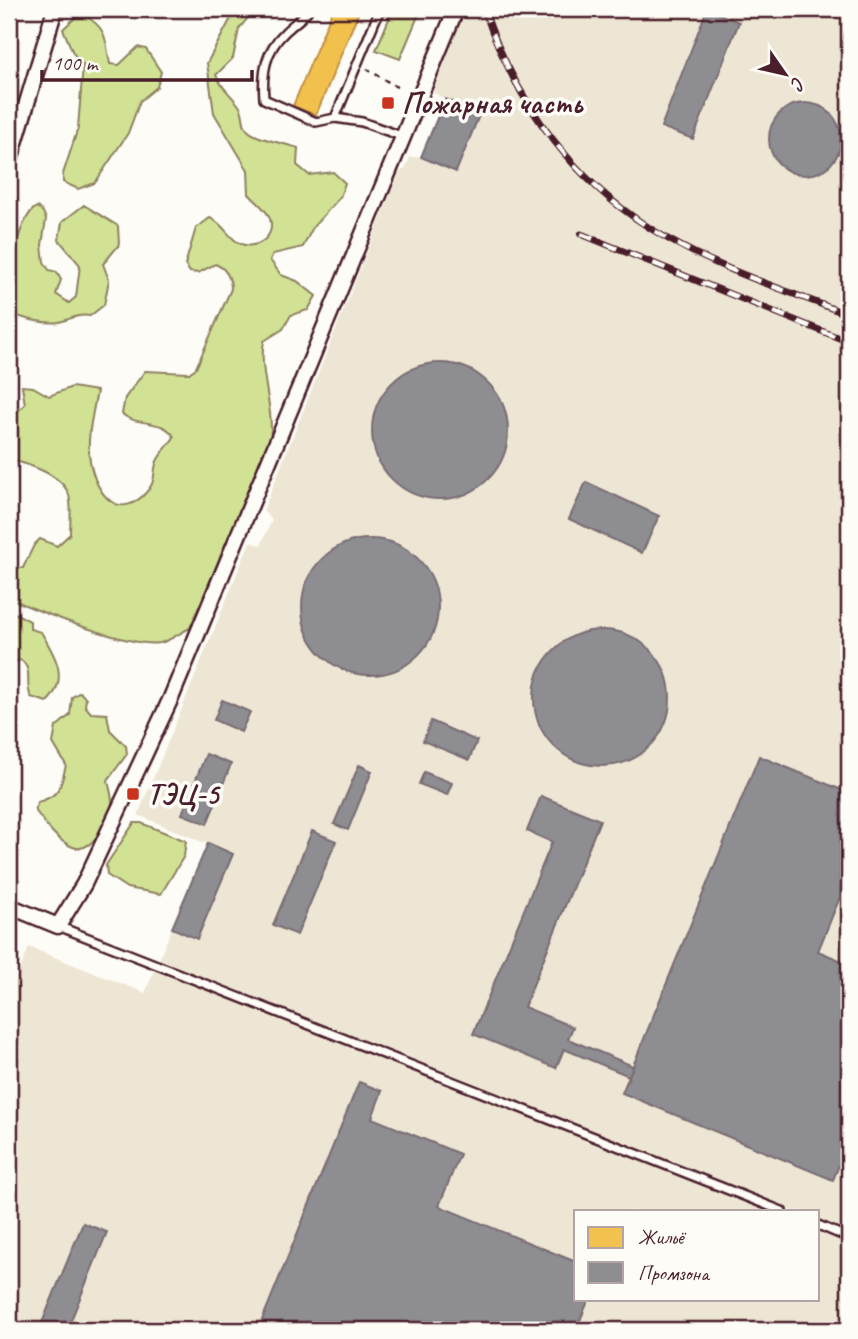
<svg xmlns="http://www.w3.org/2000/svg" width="858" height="1339" font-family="Caveat,sans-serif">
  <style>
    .built { fill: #eee6d4; fill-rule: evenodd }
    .green { fill: #d1e295; stroke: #8e8060; stroke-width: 2 }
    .homes { fill: #f2c14e; stroke: #c09044; stroke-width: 2 }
    .industry { fill: #8d8d92; stroke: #796c73; stroke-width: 2 }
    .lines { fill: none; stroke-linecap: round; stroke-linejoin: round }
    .lane-casing { stroke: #4a1f2b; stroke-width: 12 }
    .street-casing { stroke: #4a1f2b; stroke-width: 19 }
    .path { stroke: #4a1f2b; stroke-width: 2.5; stroke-dasharray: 5 5; stroke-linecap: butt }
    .lane { stroke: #fdfcf7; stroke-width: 7 }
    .street { stroke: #fdfcf7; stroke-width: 14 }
    .rail-casing { stroke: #4a1f2b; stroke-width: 7 }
    .rail { stroke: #fdfcf7; stroke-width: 4.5; stroke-dasharray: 13; stroke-linecap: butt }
    .poi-dot { fill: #c8321e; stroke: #fdfcf7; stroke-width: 2.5 }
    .labels { text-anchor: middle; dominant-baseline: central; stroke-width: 7; stroke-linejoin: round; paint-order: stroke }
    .poi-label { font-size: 30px; font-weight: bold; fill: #4a1f2b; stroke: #fdfcf7; text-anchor: start }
  </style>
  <rect width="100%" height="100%" fill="#fdfcf7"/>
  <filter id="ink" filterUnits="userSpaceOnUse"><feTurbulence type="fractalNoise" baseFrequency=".0143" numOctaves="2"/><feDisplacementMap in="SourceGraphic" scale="14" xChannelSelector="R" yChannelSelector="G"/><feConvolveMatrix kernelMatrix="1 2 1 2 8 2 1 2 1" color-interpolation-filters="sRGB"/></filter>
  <g filter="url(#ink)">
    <path class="built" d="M464,9H849V1330H9V997L29,947L145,993L207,844L138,815L250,542L261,545L272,520L263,511L399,172L405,169L410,157H421L445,99L434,93L432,84ZM576,1211H818V1299H576Z"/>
    <g class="green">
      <path d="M236,9H255L239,29L233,58L216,75C221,88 232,95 240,107C244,113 242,121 246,128C252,139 285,143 298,148L297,165L309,175L333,172L345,183L340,197L313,227L303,247L273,254L270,260L281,275L297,281L316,296L308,310L291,315L283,329L264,341C258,371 275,410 270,440L190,628C181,632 170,641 160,643C131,648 38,611 9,598V568H23L34,545L40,539L57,546L70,534C70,522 72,507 69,495C62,474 27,464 9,459V417L14,415L25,404L22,386L33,387L49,396L72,387L97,391C93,413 86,439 90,461C96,495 120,525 149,489C156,480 153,473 156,464C158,455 169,446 174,437C164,418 137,427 122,414L125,398L145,371L189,373L196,368L231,289C231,278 226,268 215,264L198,273L190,272L185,265L196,228L210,218C223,223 228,237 239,243C255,251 276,238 270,219C268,210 255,201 249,194L248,170L214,113L207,63Z"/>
      <polygon points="393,9 421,9 400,59 376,50"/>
      <path d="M84,15C108,29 105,39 110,64L119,65L138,47L146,49L161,72L157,87L140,101L128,133L95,183L78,189L63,182V174L78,128L83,65L73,53L63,29L76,17Z"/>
      <path d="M84,205L118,226L119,245L103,264L109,280L104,305L90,316C76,314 72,319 59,322C48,324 21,320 12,312C0,299 18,214 37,207L43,212L46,219L42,245L44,262L49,270L57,272L61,280L56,294L69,303L76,297L80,265L59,240L62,222Z"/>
      <path d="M9,610L30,621V629L41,632C55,655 70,679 47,702L31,697C24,683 34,671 21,660L9,663Z"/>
      <path d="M80,692L86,699L85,706L91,713L107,714L110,730L126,746L127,754L108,780C109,787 112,795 112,802C111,817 93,855 73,847C57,841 45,824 35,810L38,802C60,796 61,786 66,765L53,743L56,727L70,715L72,697Z"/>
      <polygon points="134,823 141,823 186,841 184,856 161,894 127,888 107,875 106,865"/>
    </g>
    <polygon class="homes" points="333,9 360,9 316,115 293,106"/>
    <g class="industry">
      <polygon points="9,9 16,9 9,35"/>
      <polygon points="707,9 739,22 693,139 661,127"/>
      <polygon points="445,99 480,113 456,172 421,157"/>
      <circle cx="805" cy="139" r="36"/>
      <circle cx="440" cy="431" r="68"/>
      <polygon points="586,482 659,516 642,553 569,519"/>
      <circle cx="370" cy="607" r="68"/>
      <circle cx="602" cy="698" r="68"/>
      <polygon points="222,700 250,712 241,732 214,720"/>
      <polygon points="431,721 477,741 469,760 423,741"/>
      <polygon points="206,754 231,764 207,824 182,814"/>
      <polygon points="759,756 849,793 849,875 818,951 849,964 849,1141 833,1180 622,1093"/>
      <polygon points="359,765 372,771 348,830 334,824"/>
      <polygon points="424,772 452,783 447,795 419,784"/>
      <polygon points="541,796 600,820 524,1007 573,1027 568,1039 633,1066 629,1076 564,1049 556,1068 473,1034 552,842 527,831"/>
      <polygon points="312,831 336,841 297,935 273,925"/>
      <polygon points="208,843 233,854 197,939 172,928"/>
      <polygon points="359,1082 382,1091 372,1118 460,1154 439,1206 576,1262 576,1299 589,1299 576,1330 258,1330"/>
      <polygon points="83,1223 107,1232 67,1330 39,1330"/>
    </g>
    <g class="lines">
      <g class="lane-casing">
        <g id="lane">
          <path d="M309,9C302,19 293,24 285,32C265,51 262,73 264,99L316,122L335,118L362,122L404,137"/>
          <polyline points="335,118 380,9"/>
          <polyline points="58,926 782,1211"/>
          <polyline points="818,1225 849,1238"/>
        </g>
      </g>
      <g class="street-casing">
        <g id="street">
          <polyline points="9,163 55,9"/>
          <polyline points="9,906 58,926 84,884 171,698 456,9"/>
        </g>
      </g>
      <g class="path">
        <polyline points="367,69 400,89"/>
        <polyline points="9,877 20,881"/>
      </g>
      <use href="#lane" class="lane"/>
      <use href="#street" class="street"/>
      <g class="rail-casing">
        <g id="rail">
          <path d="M484,9C512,92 562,167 635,218C698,263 778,287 849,315"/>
          <polyline points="581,234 849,342"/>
        </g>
      </g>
      <use href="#rail" class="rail"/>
    </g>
  </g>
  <g class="poi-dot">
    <rect x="381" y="96" width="14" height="14" rx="3.5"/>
    <rect x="126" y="787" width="14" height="14" rx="3.5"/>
  </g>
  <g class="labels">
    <g class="poi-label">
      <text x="402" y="103">Пожарная часть</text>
      <text x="147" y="794">ТЭЦ-5</text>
    </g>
  </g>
  <rect width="858" height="1339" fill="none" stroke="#fdfcf7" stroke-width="35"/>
  <rect x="18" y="18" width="823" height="1304" fill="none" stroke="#4a1f2b" stroke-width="2.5" filter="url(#ink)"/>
  <rect x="574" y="1210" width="245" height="91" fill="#fdfcf7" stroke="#b5a4a5" stroke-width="2"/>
  <rect x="588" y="1227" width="35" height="21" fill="#f2c14e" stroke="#b5a4a5" stroke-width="2"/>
  <text x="638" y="1244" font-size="21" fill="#4a1f2b">Жильё</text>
  <rect x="588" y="1262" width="35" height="21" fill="#8d8d92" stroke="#b5a4a5" stroke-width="2"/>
  <text x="638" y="1280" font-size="21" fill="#4a1f2b">Промзона</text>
  <g transform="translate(785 74) rotate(124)" stroke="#fdfcf7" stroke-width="5" paint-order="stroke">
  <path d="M0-5L12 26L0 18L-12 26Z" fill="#4a1f2b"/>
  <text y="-10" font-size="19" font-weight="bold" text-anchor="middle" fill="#4a1f2b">С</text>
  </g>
  <path d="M42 70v10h210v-10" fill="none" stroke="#4a1f2b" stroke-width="3.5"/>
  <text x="52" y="70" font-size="21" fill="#4a1f2b" stroke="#fdfcf7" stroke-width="5" paint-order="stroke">100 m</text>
</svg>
